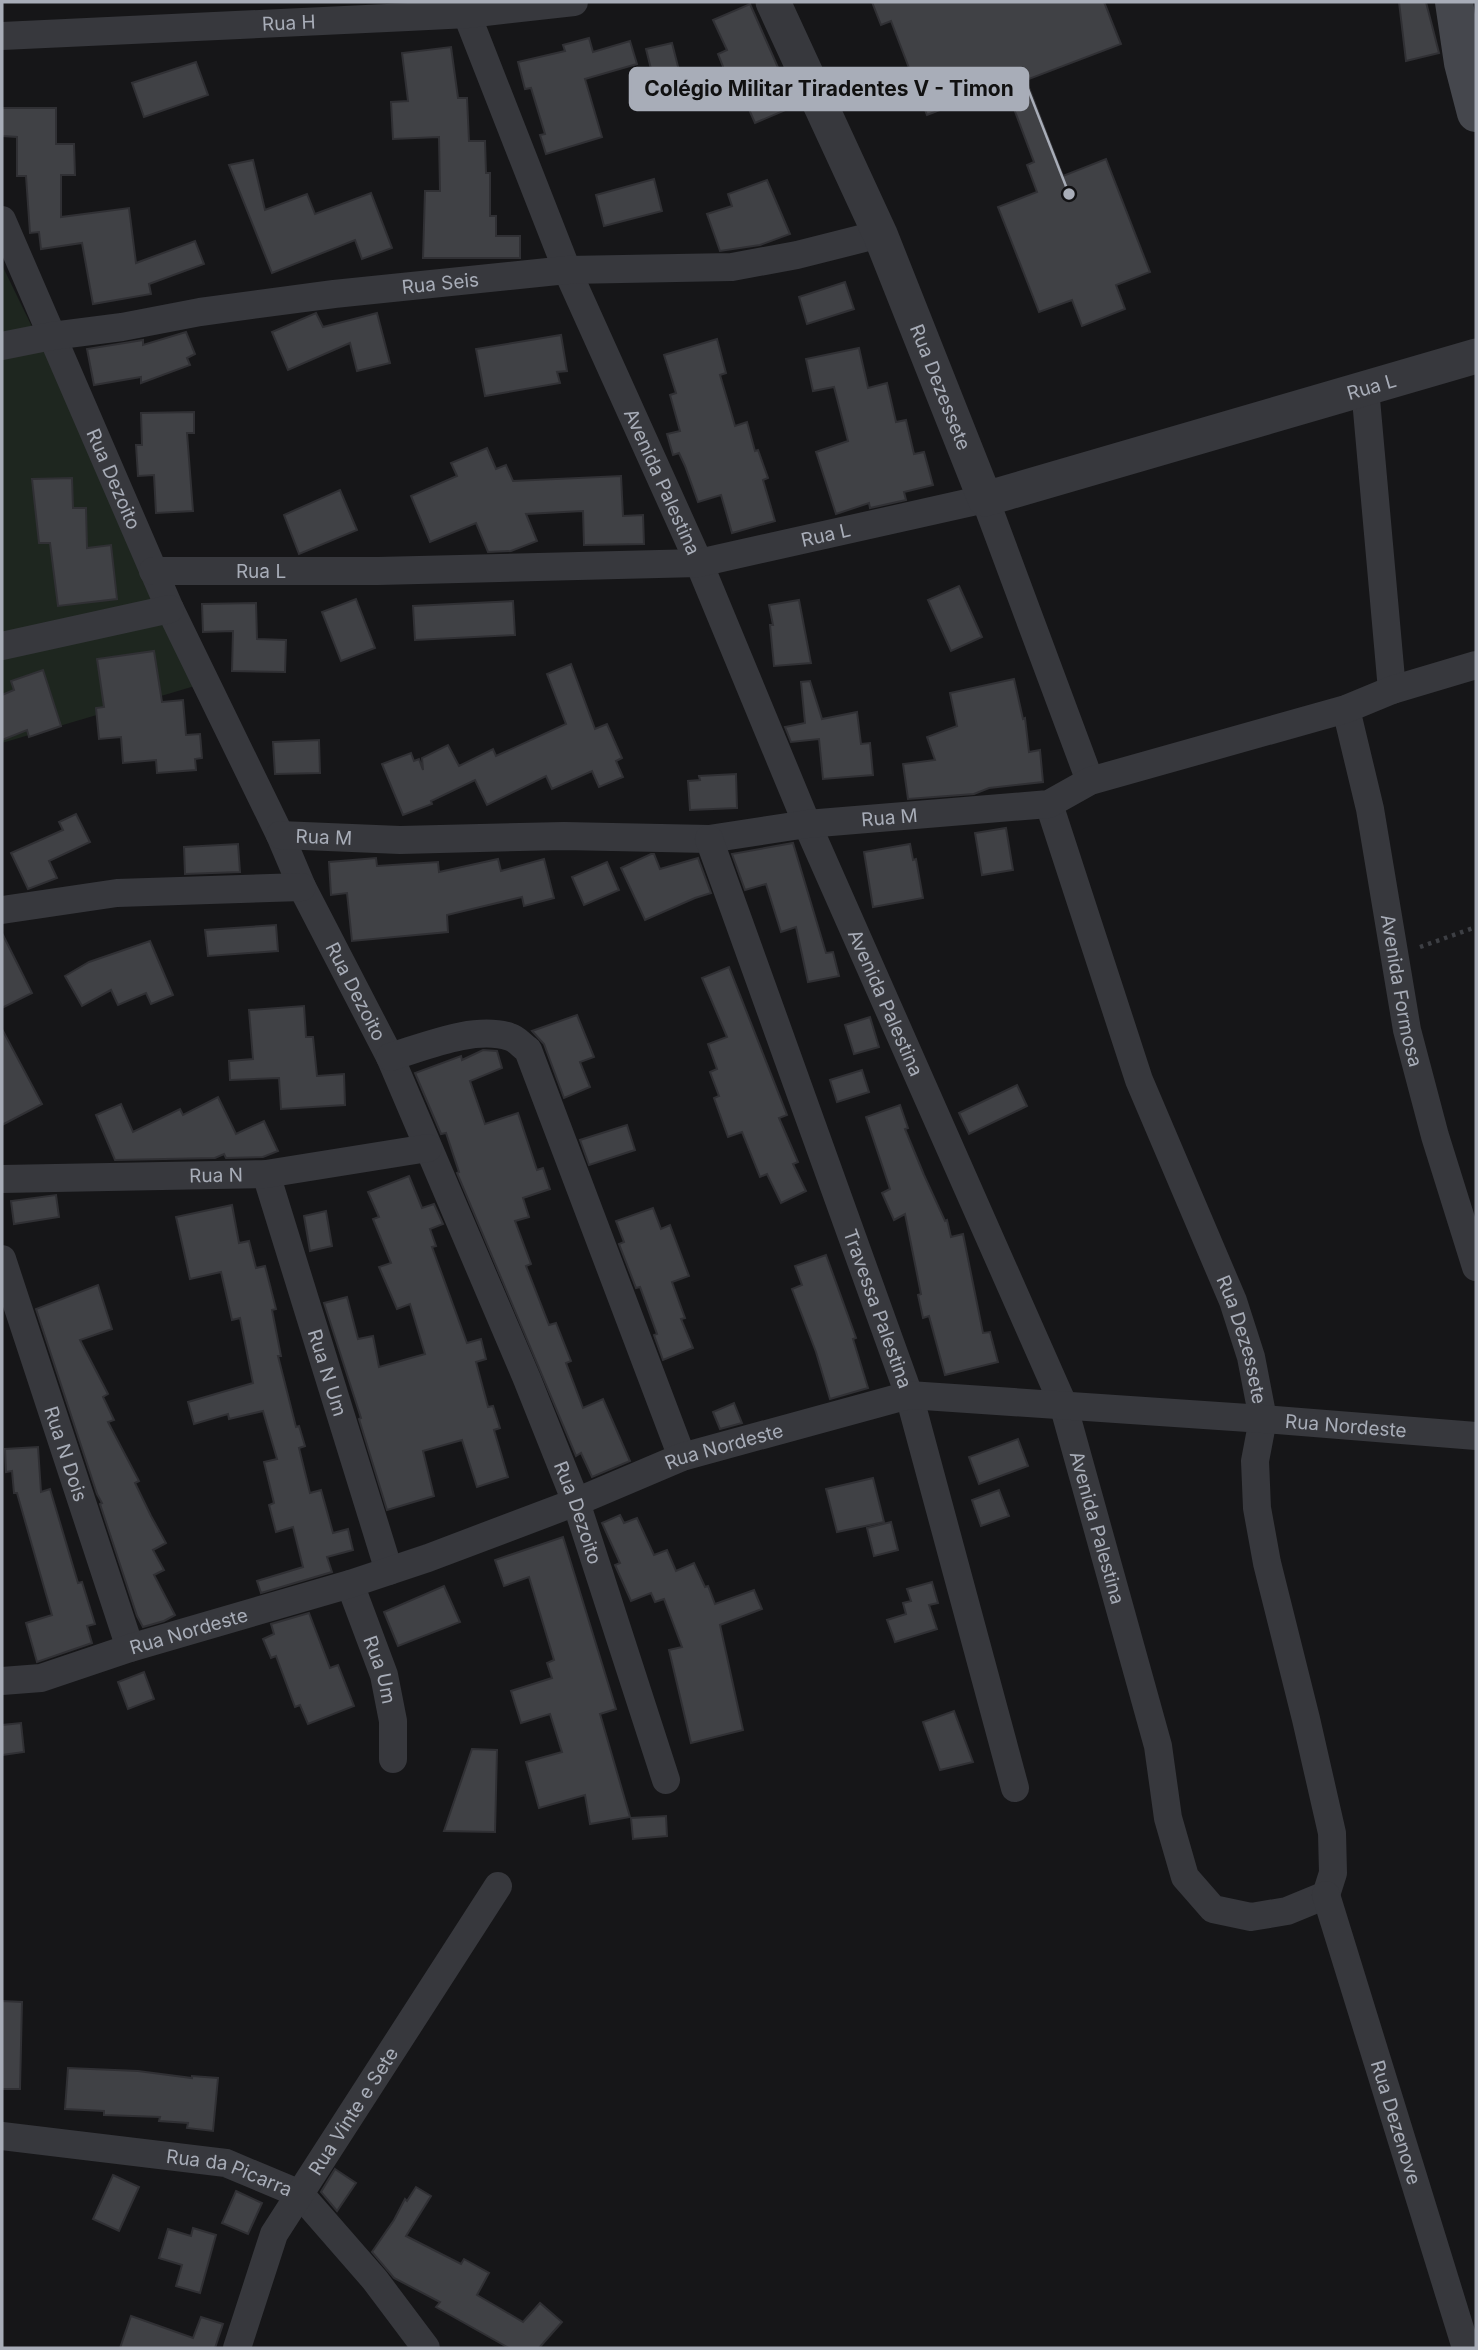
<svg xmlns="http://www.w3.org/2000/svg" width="1478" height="2350" font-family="Inter,sans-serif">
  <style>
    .green { fill: #1e261f }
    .building { fill: #404145; stroke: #303034; stroke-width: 2 }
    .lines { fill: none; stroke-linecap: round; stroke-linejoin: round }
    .path { stroke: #3d3f44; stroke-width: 4.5; stroke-dasharray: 3.5 5; stroke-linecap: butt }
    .minor { stroke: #37383d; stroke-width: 28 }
    .tertiary { stroke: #37383d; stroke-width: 35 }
    .secondary { stroke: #45474d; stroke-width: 38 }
    .labels { text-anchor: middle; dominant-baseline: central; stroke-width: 6; stroke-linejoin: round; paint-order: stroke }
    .street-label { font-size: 19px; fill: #a8adb8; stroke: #111113 }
    .leader { fill: none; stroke: #a8adb8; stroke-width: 2.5 }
    .callout-dot { fill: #a8adb8; stroke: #111113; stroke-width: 2.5 }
    .callout { fill: #a8adb8; stroke: #a8adb8; stroke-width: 2.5 }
    .callout-label { font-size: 21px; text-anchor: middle; font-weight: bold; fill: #111 }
  </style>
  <rect width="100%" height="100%" fill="#161618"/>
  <polygon class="green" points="2,265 205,683 2,743"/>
  <g class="building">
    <polygon points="872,2 1104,2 1121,44 1026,80 1063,176 1106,159 1150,272 1116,285 1125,309 1082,326 1072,300 1039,312 998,207 1037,192 1027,165 1034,162 1005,85 927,115 891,21 881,25"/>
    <polygon points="1399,2 1426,2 1439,53 1406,61"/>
    <polygon points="750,4 795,106 755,123 732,71 726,74 718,54 727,50 713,20"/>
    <polygon points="589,38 593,52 630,41 637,64 585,79 602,137 546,154 540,135 545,134 531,88 525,89 518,62 565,51 563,45"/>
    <polygon points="672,43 685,94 659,101 646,49"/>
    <polygon points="451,47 458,98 467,98 469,141 485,141 486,173 490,173 490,216 496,216 496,236 520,236 520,258 423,258 425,191 440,191 439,137 393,139 391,102 408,101 402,53"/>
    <polygon points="196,62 208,95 144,117 132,83"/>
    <polygon points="2,108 56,108 56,144 74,144 75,175 61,175 61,217 129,208 136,263 195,241 204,264 149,284 151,294 93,304 82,243 41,249 39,232 30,233 26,176 17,176 17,137 2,136"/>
    <polygon points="253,160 265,210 307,194 315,214 371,193 392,248 362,259 355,240 272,273 229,165"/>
    <polygon points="654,179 662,211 604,226 596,195"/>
    <polygon points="767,180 790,234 760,245 720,251 707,214 732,206 728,194"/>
    <polygon points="845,282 854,309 807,324 799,297"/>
    <polygon points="316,313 323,327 377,313 390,363 357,371 350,343 288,370 272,332"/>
    <polygon points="186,332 195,354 187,358 190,365 141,383 141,377 94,385 87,349 143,340 143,345"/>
    <polygon points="561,335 567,371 557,372 560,383 485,396 476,349"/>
    <polygon points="717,339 726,373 720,375 735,426 747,422 755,451 758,450 768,478 763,480 775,521 732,533 721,495 698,502 685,466 679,453 673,455 667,434 680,431 670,395 676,393 664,355"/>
    <polygon points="859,348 868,388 887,383 896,422 906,420 914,454 924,452 933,485 904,492 906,500 870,508 869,503 836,514 816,452 848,441 834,387 813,391 806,359"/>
    <polygon points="194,412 194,433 187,433 193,511 156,513 154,475 138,476 136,445 142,445 141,413"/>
    <polygon points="487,448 496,469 506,465 513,481 621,476 623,516 643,515 644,544 584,545 583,511 526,514 537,541 511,551 488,552 476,523 430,542 411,496 457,476 451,463"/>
    <polygon points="72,478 73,508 86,508 87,548 111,545 117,599 58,606 50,543 39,543 32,479"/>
    <polygon points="340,490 357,530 299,554 284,515"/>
    <polygon points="959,586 982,637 951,651 928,600"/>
    <polygon points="356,599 375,648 341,661 322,612"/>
    <polygon points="799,600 811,663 774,666 770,625 773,625 769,605"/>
    <polygon points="513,601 515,635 415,640 413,606"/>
    <polygon points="256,603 257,639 286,640 285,672 232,671 233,631 203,632 202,604"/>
    <polygon points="154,651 162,702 183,700 186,735 200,734 202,758 195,759 196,770 157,773 156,760 123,763 121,737 99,739 96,708 104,707 97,659"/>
    <polygon points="571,664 595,729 607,724 622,758 616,761 623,777 599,787 592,771 552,789 546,776 487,805 475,780 431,801 432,804 403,815 382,764 411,753 414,761 419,759 423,770 422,758 448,745 459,766 493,749 496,756 566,724 547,674"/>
    <polygon points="43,670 61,726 29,737 27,730 2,740 2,695 14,690 11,681"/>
    <polygon points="1014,679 1023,719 1025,718 1029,752 1040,750 1043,782 989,788 974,794 908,799 903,764 935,760 927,737 957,726 950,693"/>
    <polygon points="810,681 822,719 857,712 861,744 870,743 873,775 823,779 819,739 791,742 785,727 805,723 801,682"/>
    <polygon points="319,740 320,773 275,774 273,742"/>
    <polygon points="736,774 737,808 690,810 688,781 700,780 699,776"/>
    <polygon points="76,814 90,842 49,861 57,878 28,889 11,853 63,830 59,822"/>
    <polygon points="1006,828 1013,870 982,875 975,833"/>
    <polygon points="793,843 826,953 833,952 839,976 808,982 796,927 781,932 766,884 745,890 732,854"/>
    <polygon points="238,844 240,872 185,874 184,847"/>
    <polygon points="910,844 913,860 916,859 923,898 873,907 864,852"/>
    <polygon points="651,854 654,854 660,869 698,858 711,893 695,898 645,920 621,868"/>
    <polygon points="376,858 377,866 438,862 439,872 498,859 501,871 544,859 554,898 524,906 522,897 447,915 448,932 352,941 347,893 331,895 329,862"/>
    <polygon points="607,862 619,890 584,905 572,877"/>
    <polygon points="276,925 278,951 208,956 205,930"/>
    <polygon points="2,933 32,993 2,1008"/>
    <polygon points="150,941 173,995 151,1004 146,993 118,1005 111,990 82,1006 65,976 89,962"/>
    <polygon points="729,967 787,1115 779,1118 798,1162 793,1164 806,1191 781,1203 767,1174 760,1177 742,1132 728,1137 714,1098 719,1096 710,1072 717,1069 708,1044 727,1037 702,978"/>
    <polygon points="304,1006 306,1037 313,1037 317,1076 344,1074 345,1105 281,1109 279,1078 230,1080 229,1061 253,1059 249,1010"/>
    <polygon points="577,1015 594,1057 580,1062 590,1087 564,1098 544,1044 532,1031"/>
    <polygon points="870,1017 879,1047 854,1054 845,1025"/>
    <polygon points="2,1029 42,1104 2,1125"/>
    <polygon points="483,1050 497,1051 502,1068 470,1081 485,1124 518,1113 537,1170 543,1168 550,1189 523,1198 529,1217 515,1221 531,1264 526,1266 549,1325 556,1323 571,1361 566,1363 583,1408 603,1399 630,1461 592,1477 581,1453 576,1456 457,1173 459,1172 446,1133 441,1134 415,1073 461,1056 462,1060"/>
    <polygon points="862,1070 869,1092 837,1102 830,1080"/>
    <polygon points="1017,1085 1027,1106 969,1134 959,1113"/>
    <polygon points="218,1097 236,1134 264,1121 278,1151 263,1157 226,1158 224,1154 215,1158 115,1160 96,1115 121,1104 133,1132 180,1109 183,1115"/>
    <polygon points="900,1105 908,1128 905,1129 924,1175 945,1221 947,1220 951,1237 963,1234 983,1333 990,1332 998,1362 945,1375 929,1316 923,1318 918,1295 921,1294 905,1214 894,1220 882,1193 890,1189 866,1117"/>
    <polygon points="627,1125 635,1150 589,1165 580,1140"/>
    <polygon points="409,1176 422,1208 434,1204 443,1224 430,1229 436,1246 432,1247 467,1343 481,1339 486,1359 476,1362 488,1407 493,1406 500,1428 494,1430 508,1477 477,1487 462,1440 423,1451 434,1496 387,1510 359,1419 361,1418 324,1303 347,1297 358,1339 373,1336 379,1367 425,1354 410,1304 397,1309 379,1267 391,1263 373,1219 379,1217 368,1192"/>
    <polygon points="56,1195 59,1217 14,1224 11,1201"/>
    <polygon points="232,1205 239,1243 249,1241 256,1268 265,1266 276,1309 272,1310 281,1356 278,1356 296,1427 299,1426 305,1446 299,1448 310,1493 321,1490 333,1533 348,1529 353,1550 327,1557 332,1572 261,1593 257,1581 303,1567 293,1527 276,1532 269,1505 274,1503 264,1462 277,1459 263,1411 229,1419 228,1414 194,1424 188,1402 253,1383 240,1318 232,1320 221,1272 190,1279 176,1217"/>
    <polygon points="653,1208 661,1229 670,1225 689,1276 672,1282 685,1318 681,1319 693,1348 663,1360 654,1335 657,1334 640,1287 636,1288 619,1244 624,1242 616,1221"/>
    <polygon points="326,1211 332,1246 310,1251 304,1216"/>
    <polygon points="826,1255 856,1338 853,1339 868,1388 830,1399 816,1352 792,1289 802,1285 795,1266"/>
    <polygon points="98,1285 112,1329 80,1340 108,1394 103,1397 114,1420 108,1422 139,1481 135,1483 151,1516 166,1543 153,1550 164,1570 154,1575 175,1615 164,1621 143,1627 137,1616 100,1504 102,1503 97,1494 36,1309"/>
    <polygon points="734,1403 742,1423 720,1429 713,1412"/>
    <polygon points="1018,1439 1028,1466 979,1484 969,1457"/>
    <polygon points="38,1447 41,1492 50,1489 78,1583 82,1582 95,1624 87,1626 92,1643 37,1662 26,1623 52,1615 17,1493 14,1493 12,1471 6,1472 5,1449"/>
    <polygon points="873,1478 884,1522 837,1532 826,1489"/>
    <polygon points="999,1490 1009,1516 981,1526 972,1500"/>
    <polygon points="620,1515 624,1523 637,1518 654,1555 667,1550 676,1571 694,1563 705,1587 708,1586 715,1604 754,1590 762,1609 720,1625 743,1730 691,1743 669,1650 682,1647 664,1599 655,1602 651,1593 631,1601 615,1565 620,1563 602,1523"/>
    <polygon points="891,1522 898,1550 874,1556 867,1528"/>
    <polygon points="563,1537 616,1709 600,1714 630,1817 590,1824 585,1795 539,1808 526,1762 562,1752 550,1714 521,1723 511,1691 552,1678 547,1663 554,1660 529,1577 504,1586 495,1560"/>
    <polygon points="932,1582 938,1603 929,1605 937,1629 895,1642 887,1620 906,1614 903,1603 911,1601 907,1589"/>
    <polygon points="444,1586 460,1622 398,1646 384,1612"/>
    <polygon points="309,1613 330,1668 338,1665 354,1706 308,1724 300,1705 295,1707 276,1656 271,1658 263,1639 274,1634 271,1624"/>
    <polygon points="144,1672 154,1699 128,1709 118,1682"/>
    <polygon points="954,1711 973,1762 940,1770 923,1722"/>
    <polygon points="21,1723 24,1752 2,1755 2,1725"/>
    <polygon points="472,1749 497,1750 495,1832 444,1831"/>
    <polygon points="666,1816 667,1836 633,1839 631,1818"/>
    <polygon points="2,2001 22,2002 20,2089 2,2089"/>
    <polygon points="68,2068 138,2071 192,2078 192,2076 218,2078 213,2131 187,2128 188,2123 159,2121 160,2117 104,2115 104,2111 65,2109"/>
    <polygon points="335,2169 356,2183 337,2211 321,2192"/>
    <polygon points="113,2175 139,2187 119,2231 93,2219"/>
    <polygon points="416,2187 431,2196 406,2236 461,2264 464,2259 489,2273 477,2295 523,2322 540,2303 562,2322 539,2348 509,2348 436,2307 440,2302 394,2278 372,2252 394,2220 405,2199 407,2201"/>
    <polygon points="236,2191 262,2203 248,2234 222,2223"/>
    <polygon points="193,2228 216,2235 200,2293 176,2286 182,2265 159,2258 168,2229 191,2236"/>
    <polygon points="131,2316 193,2338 201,2317 223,2324 215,2348 120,2348"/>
  </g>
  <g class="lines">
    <polyline class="path" points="1420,947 1476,927"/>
    <g class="minor">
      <path id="s1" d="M462,2L567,270L699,563L807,824L1063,1404L1158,1746L1168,1818L1185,1877L1213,1909L1251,1917L1287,1911L1326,1895"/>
      <path id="s2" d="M2,36L408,17L468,14L574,2"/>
      <path id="s3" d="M2,220L170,609L280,835L302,887L390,1057L527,1379L576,1502L666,1780"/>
      <path id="s4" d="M2,346L52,336L122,327L200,312L334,294L567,270L732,267L797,255L880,234"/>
      <polyline points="1365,388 1392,690"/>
      <path id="s5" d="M153,571H378L699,563L985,499L1090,781"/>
      <polyline points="2,646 170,609"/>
      <path id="s6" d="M1346,709L1370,809L1407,1030L1435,1136L1476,1267"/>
      <path id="s7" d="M1049,804L1139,1080L1233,1301L1251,1357L1263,1419L1255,1461L1257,1508L1267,1563L1306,1719L1332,1833L1333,1873L1326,1895"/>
      <path id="s8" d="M280,835L400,840L564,836L709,839L807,824L1049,804L1090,781L1346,709L1392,690L1476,665"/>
      <path id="s9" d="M709,839L909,1395L1015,1788"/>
      <polyline points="2,910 117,893 302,887"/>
      <path d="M390,1057C424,1047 475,1025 510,1037C517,1039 522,1046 528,1050L682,1457"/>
      <path id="s10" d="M266,1174L389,1571"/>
      <path id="s11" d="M2,1179L266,1174L428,1148"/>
      <path id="s12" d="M2,1259L130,1648"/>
      <path id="s13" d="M350,1584L384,1675L393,1721V1759"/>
      <path id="s14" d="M2,1681L41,1678L130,1648L350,1584L428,1558L576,1502L682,1457L909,1395L1263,1419L1476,1436"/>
      <path id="s15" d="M1326,1895L1466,2348"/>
      <path id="s16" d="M2,2136L226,2163L300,2194L375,2280L426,2348"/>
      <path id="s17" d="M237,2348L274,2234L498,1886"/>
    </g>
    <path class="tertiary" id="s18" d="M773,2L880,234L985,499L1476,356"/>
    <polyline class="secondary" points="1454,2 1463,63 1476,113"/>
  </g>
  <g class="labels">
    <g class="street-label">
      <text stroke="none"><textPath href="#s2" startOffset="287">Rua H</textPath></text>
      <text stroke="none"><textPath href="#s4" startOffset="443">Rua Seis</textPath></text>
      <text stroke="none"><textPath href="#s18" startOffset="943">Rua L</textPath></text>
      <text stroke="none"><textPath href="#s18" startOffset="420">Rua Dezessete</textPath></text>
      <text stroke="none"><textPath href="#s3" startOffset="282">Rua Dezoito</textPath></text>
      <text stroke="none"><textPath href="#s1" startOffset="520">Avenida Palestina</textPath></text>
      <text stroke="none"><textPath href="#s5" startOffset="676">Rua L</textPath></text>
      <text stroke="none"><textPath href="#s5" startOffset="108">Rua L</textPath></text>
      <text stroke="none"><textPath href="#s8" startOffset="611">Rua M</textPath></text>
      <text stroke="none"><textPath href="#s8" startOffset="44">Rua M</textPath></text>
      <text stroke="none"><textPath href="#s6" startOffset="287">Avenida Formosa</textPath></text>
      <text stroke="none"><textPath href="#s3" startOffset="849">Rua Dezoito</textPath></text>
      <text stroke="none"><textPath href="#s1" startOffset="1087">Avenida Palestina</textPath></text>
      <text stroke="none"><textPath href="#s11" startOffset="214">Rua N</textPath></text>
      <text stroke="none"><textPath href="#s9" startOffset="499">Travessa Palestina</textPath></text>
      <text stroke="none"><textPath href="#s7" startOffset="570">Rua Dezessete</textPath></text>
      <text stroke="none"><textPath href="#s10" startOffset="208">Rua N Um</textPath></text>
      <text stroke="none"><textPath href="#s14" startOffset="1391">Rua Nordeste</textPath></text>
      <text stroke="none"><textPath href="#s14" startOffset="761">Rua Nordeste</textPath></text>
      <text stroke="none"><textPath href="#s12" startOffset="205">Rua N Dois</textPath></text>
      <text stroke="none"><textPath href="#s3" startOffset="1416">Rua Dezoito</textPath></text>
      <text stroke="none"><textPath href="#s1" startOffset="1654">Avenida Palestina</textPath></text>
      <text stroke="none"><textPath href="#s14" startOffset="194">Rua Nordeste</textPath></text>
      <text stroke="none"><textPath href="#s13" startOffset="91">Rua Um</textPath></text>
      <text stroke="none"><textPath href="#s17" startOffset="266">Rua Vinte e Sete</textPath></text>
      <text stroke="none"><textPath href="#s15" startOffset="238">Rua Dezenove</textPath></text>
      <text stroke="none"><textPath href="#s16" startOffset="231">Rua da Picarra</textPath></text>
    </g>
  </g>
  <path class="leader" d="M1069 194L1028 89"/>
  <circle class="callout-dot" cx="1069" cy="194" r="7"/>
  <rect class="callout" x="630" y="68" width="398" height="42" rx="7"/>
  <g class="callout-label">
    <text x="829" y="96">Colégio Militar Tiradentes V - Timon</text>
  </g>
  <rect width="1478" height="2350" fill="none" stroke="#a8adb8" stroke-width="7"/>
</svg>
